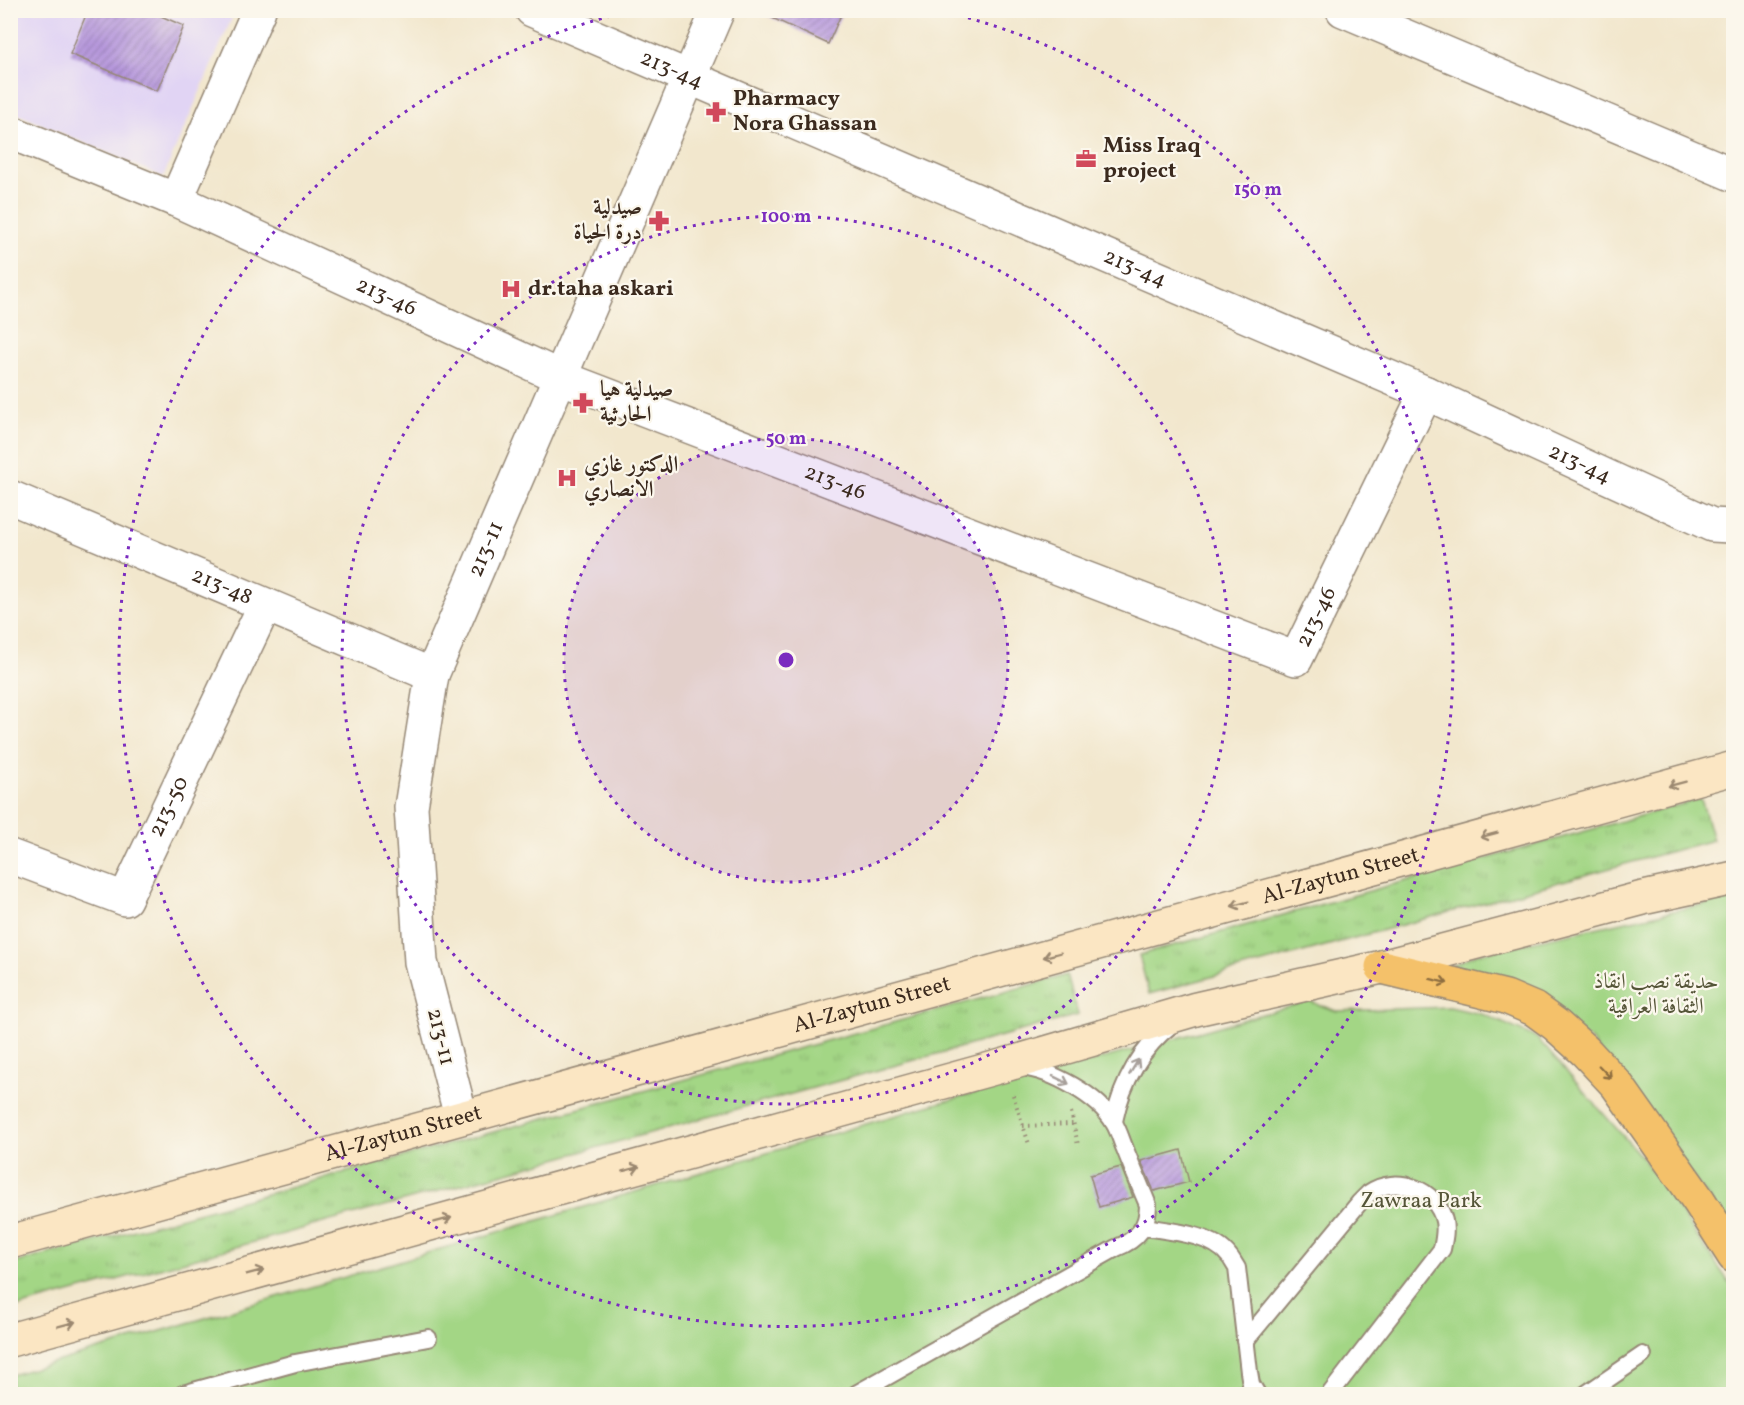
<svg xmlns="http://www.w3.org/2000/svg" width="1744" height="1405" font-family="Vollkorn,Amiri,serif">
  <style>
    .built { fill: #e1d4f4 }
    .grass { fill: url(#grass-tufts); stroke: #6f8052; stroke-width: 1.5 }
    .park { fill: #a3d685; stroke: #6f8052; stroke-width: 1.5 }
    .building { fill: url(#building-hatch) }
    .lines { fill: none; stroke-linecap: round; stroke-linejoin: round }
    .lane-casing { stroke: #968876; stroke-width: 20 }
    .street-casing { stroke: #968876; stroke-width: 36 }
    .secondary-casing { stroke: #968876; stroke-width: 36 }
    .primary-casing { stroke: #968876; stroke-width: 36 }
    .path { stroke: #968876; stroke-width: 4; stroke-dasharray: 1.5 4.5; stroke-linecap: butt }
    .lane { stroke: #fff; stroke-width: 16 }
    .street { stroke: #fff; stroke-width: 33 }
    .secondary { stroke: #fbe6c3; stroke-width: 33 }
    .primary { stroke: #f4c16a; stroke-width: 33 }
    .oneway { stroke: #9b8870 }
    .oneway2 { stroke: #8e6e40 }
    .oneway3 { stroke: #a79f9a }
    .ring { fill: none; stroke: #7b2cbf; stroke-width: 3; stroke-dasharray: 3 6 }
    .labels { text-anchor: middle; dominant-baseline: central; stroke-width: 4.5; stroke-linejoin: round; paint-order: stroke }
    .street-label { font-size: 22px; fill: #3b2a1e; stroke: #fbf7ec }
    .poi-label { font-size: 22px; font-weight: bold; fill: #3b2a1e; stroke: #fbf7ec; text-anchor: start }
    .park-label { font-size: 22px; fill: #555538; stroke: #fbf7ec }
    .centre { fill: #7b2cbf; stroke: #fbf7ec; stroke-width: 3 }
    .ring-label { font-size: 18px; text-anchor: middle; font-weight: bold; fill: #7b2cbf; stroke: #fbf7ec; stroke-width: 4.5; stroke-linejoin: round; paint-order: stroke }
  </style>
  <defs>
    <pattern id="grass-tufts" width="24" height="20" patternUnits="userSpaceOnUse" patternTransform="scale(1.5)"><rect width="24" height="20" fill="#a3d685"/><path d="M3 7l-1-3M5 7V3M7 7l1-3M15 17l-1-3M17 17v-4M19 17l1-3" fill="none" stroke="#8db872"/></pattern>
    <pattern id="building-hatch" width="6" height="6" patternUnits="userSpaceOnUse" patternTransform="scale(1.5)"><rect width="6" height="6" fill="#b697dd"/><path d="M-1 1l2-2M0 6l6-6M5 7l2-2" fill="none" stroke="#957bb3"/></pattern>
  </defs>
  <rect width="100%" height="100%" fill="#fbf7ec"/>
  <filter id="ink" filterUnits="userSpaceOnUse"><feTurbulence type="fractalNoise" baseFrequency=".0167" numOctaves="2"/><feDisplacementMap in="SourceGraphic" scale="12" xChannelSelector="R" yChannelSelector="G"/><feConvolveMatrix kernelMatrix="1 2 1 2 8 2 1 2 1" color-interpolation-filters="sRGB"/></filter>
  <filter id="wash" filterUnits="userSpaceOnUse"><feTurbulence type="fractalNoise" baseFrequency=".008" numOctaves="4" result="noise"/><feDisplacementMap in="SourceGraphic" scale="24" xChannelSelector="R" yChannelSelector="G"/><feGaussianBlur stdDeviation="1.35" result="paint"/><feColorMatrix in="noise" values="0 0 0 0 0 0 0 0 0 0 0 0 0 0 0 0 0 1.4 0 .05"/><feComposite in="paint" operator="in"/></filter>
  <g filter="url(#wash)">
    <rect width="100%" height="100%" fill="#f2e7cd"/>
    <polygon class="built" points="11,11 235,11 163,177 11,111"/>
    <g class="grass">
      <polygon points="1701,799 1713,840 1149,994 1139,955"/>
      <polygon points="1067,975 1078,1015 11,1309 11,1264"/>
    </g>
    <g class="park">
      <polygon points="1733,898 1733,1231 1590,1039 1457,974 1452,965 1476,954"/>
      <polygon points="1309,1001 1336,1011 1450,1007 1485,1015 1537,1038 1645,1161 1733,1288 1733,1394 11,1394 11,1375 931,1105 1174,1039"/>
    </g>
    <g id="blocks">
      <g class="building">
        <polygon points="88,10 147,10 184,26 157,91 70,54"/>
        <polygon points="755,10 843,10 828,44"/>
        <polygon points="1181,1150 1189,1182 1154,1191 1141,1161"/>
        <polygon points="1121,1167 1133,1197 1099,1207 1090,1175"/>
      </g>
    </g>
  </g>
  <g filter="url(#ink)">
    <use href="#blocks" fill-opacity="0" stroke="#968876" stroke-width="1.5"/>
    <g class="lines">
      <g class="lane-casing">
        <g id="lane">
          <path d="M1114,1121C1122,1083 1141,1048 1172,1024"/>
          <path d="M1144,1227C1169,1231 1213,1234 1229,1256C1232,1259 1234,1264 1237,1268L1249,1372L1251,1384L1257,1394"/>
          <path d="M1245,1341L1359,1203C1362,1200 1366,1196 1369,1193C1396,1174 1437,1189 1444,1221C1446,1231 1444,1239 1442,1249L1330,1394"/>
          <polyline points="183,1394 295,1363 428,1338"/>
          <path d="M856,1394L1116,1248C1137,1240 1148,1227 1148,1205C1140,1186 1132,1167 1125,1149C1121,1140 1119,1131 1114,1123C1099,1096 1051,1070 1021,1067"/>
          <polyline points="1586,1394 1643,1355"/>
        </g>
      </g>
      <g class="street-casing">
        <g id="street">
          <path id="s1" d="M532,10L1426,393L1712,525L1730,526L1734,524"/>
          <polyline points="1343,10 1734,175"/>
          <path id="s2" d="M10,132L176,200L560,377L1296,659L1426,393"/>
          <polyline points="176,200 259,10"/>
          <path id="s3" d="M10,497L432,675"/>
          <path id="s4" d="M10,856L125,899L265,605"/>
          <path id="s5" d="M461,1117L421,962L411,807L432,675L718,10"/>
        </g>
      </g>
      <g class="secondary-casing">
        <g id="secondary">
          <path id="s6" d="M10,1242L1734,768"/>
          <polyline points="10,1340 1005,1065 1196,1009 1382,967 1643,898 1734,878"/>
        </g>
      </g>
      <g class="primary-casing">
        <polyline id="primary" points="1382,967 1506,997 1534,1009 1556,1025 1585,1051 1617,1085 1699,1201 1734,1256"/>
      </g>
      <g class="path">
        <polyline points="1013,1095 1029,1144"/>
        <polyline points="1071,1112 1078,1145"/>
        <polyline points="1023,1126 1073,1124"/>
      </g>
      <use href="#lane" class="lane"/>
      <use href="#street" class="street"/>
      <use href="#secondary" class="secondary"/>
      <use href="#primary" class="primary"/>
    </g>
    <defs><path id="oneway-shaft" d="M-6 0H5M1.5-3L5.5 0L1.5 3" fill="none" stroke-width="1.6" stroke-linecap="round" stroke-linejoin="round" transform="scale(1.5)"/></defs>
    <g class="oneway">
      <use href="#oneway-shaft" transform="translate(1677 784) rotate(165)"/>
      <use href="#oneway-shaft" transform="translate(1489 835) rotate(165)"/>
      <use href="#oneway-shaft" transform="translate(1240 904) rotate(165)"/>
      <use href="#oneway-shaft" transform="translate(1052 955) rotate(165)"/>
      <use href="#oneway-shaft" transform="translate(631 1169) rotate(-15)"/>
      <use href="#oneway-shaft" transform="translate(443 1220) rotate(-15)"/>
      <use href="#oneway-shaft" transform="translate(255 1272) rotate(-15)"/>
      <use href="#oneway-shaft" transform="translate(67 1324) rotate(-15)"/>
    </g>
    <g class="oneway2">
      <use href="#oneway-shaft" transform="translate(1439 981) rotate(14)"/>
      <use href="#oneway-shaft" transform="translate(1605 1072) rotate(46)"/>
    </g>
    <g class="oneway3">
      <use href="#oneway-shaft" transform="translate(1134 1067) rotate(-59)"/>
      <use href="#oneway-shaft" transform="translate(1061 1080) rotate(26)"/>
    </g>
  </g>
  <circle cx="786" cy="660" r="222" fill="#7b2cbf" fill-opacity=".12"/>
  <g class="ring">
    <circle cx="786" cy="660" r="222"/>
    <circle cx="786" cy="660" r="444"/>
    <path d="M942 11A667 667 0 1 1 630 11"/>
  </g>
  <defs>
    <g id="pharmacy-bare" transform="scale(1.62)"><path d="M-2-6h4v4h4v4h-4v4h-4v-4h-4v-4h4Z" fill="#d1495b" stroke="#fbf7ec" stroke-width="2.5" paint-order="stroke"/></g>
    <g id="office-bare" transform="scale(1.62)"><path d="M-6-3h4V-5.5h4V-3h4V5H-6ZM-1-4.5V-3h2v-1.5ZM-6 0V1H6V0Z" fill="#d1495b" stroke="#fbf7ec" stroke-width="2.5" paint-order="stroke"/></g>
    <g id="hospital-bare" transform="scale(1.62)"><path d="M-5-5h3v3.5h4V-5h3V5h-3V1.5h-4V5h-3Z" fill="#d1495b" stroke="#fbf7ec" stroke-width="2.5" paint-order="stroke"/></g>
  </defs>
  <g fill-rule="evenodd">
    <use href="#pharmacy-bare" x="716" y="112"/>
    <use href="#office-bare" x="1086" y="159"/>
    <use href="#pharmacy-bare" x="659" y="221"/>
    <use href="#hospital-bare" x="511" y="289"/>
    <use href="#pharmacy-bare" x="583" y="403"/>
    <use href="#hospital-bare" x="567" y="478"/>
  </g>
  <g class="labels">
    <g class="street-label">
      <text stroke="none"><textPath href="#s1" startOffset="152">213-44</textPath></text>
      <text stroke="none"><textPath href="#s1" startOffset="656">213-44</textPath></text>
      <text stroke="none"><textPath href="#s2" startOffset="411">213-46</textPath></text>
      <text stroke="none"><textPath href="#s1" startOffset="1142">213-44</textPath></text>
      <text stroke="none"><textPath href="#s2" startOffset="897">213-46</textPath></text>
      <text stroke="none"><textPath href="#s5" startOffset="586">213-11</textPath></text>
      <text stroke="none"><textPath href="#s3" startOffset="230">213-48</textPath></text>
      <text stroke="none"><textPath href="#s2" startOffset="1437">213-46</textPath></text>
      <text stroke="none"><textPath href="#s4" startOffset="225">213-50</textPath></text>
      <text stroke="none"><textPath href="#s6" startOffset="1380">Al-Zaytun Street</textPath></text>
      <text stroke="none"><textPath href="#s6" startOffset="894">Al-Zaytun Street</textPath></text>
      <text transform="translate(440 1037) rotate(76)">213-11</text>
      <text stroke="none"><textPath href="#s6" startOffset="408">Al-Zaytun Street</textPath></text>
    </g>
    <g class="poi-label">
      <text x="733" y="99">Pharmacy<tspan x="733" dy="25">Nora Ghassan</tspan></text>
      <text x="1103" y="146">Miss Iraq<tspan x="1103" dy="25">project</tspan></text>
      <text x="642" y="208" text-anchor="end">صيدلية<tspan x="642" dy="25">درة الحياة</tspan></text>
      <text x="528" y="289">dr.taha askari</text>
      <text x="600" y="390">صيدلية هيا<tspan x="600" dy="25">الحارثية</tspan></text>
      <text x="584" y="465">الدكتور غازي<tspan x="584" dy="25">الانصاري</tspan></text>
    </g>
    <g class="park-label">
      <text x="1656" y="982">حديقة نصب انقاذ<tspan x="1656" dy="25">الثقافة العراقية</tspan></text>
      <text x="1421" y="1201">Zawraa Park</text>
    </g>
  </g>
  <circle cx="786" cy="660" r="9" class="centre"/>
  <g class="ring-label">
    <text x="1258" y="195">150 m</text>
    <text x="786" y="222">100 m</text>
    <text x="786" y="444">50 m</text>
  </g>
  <rect width="1744" height="1405" fill="none" stroke="#fbf7ec" stroke-width="36"/>
</svg>
